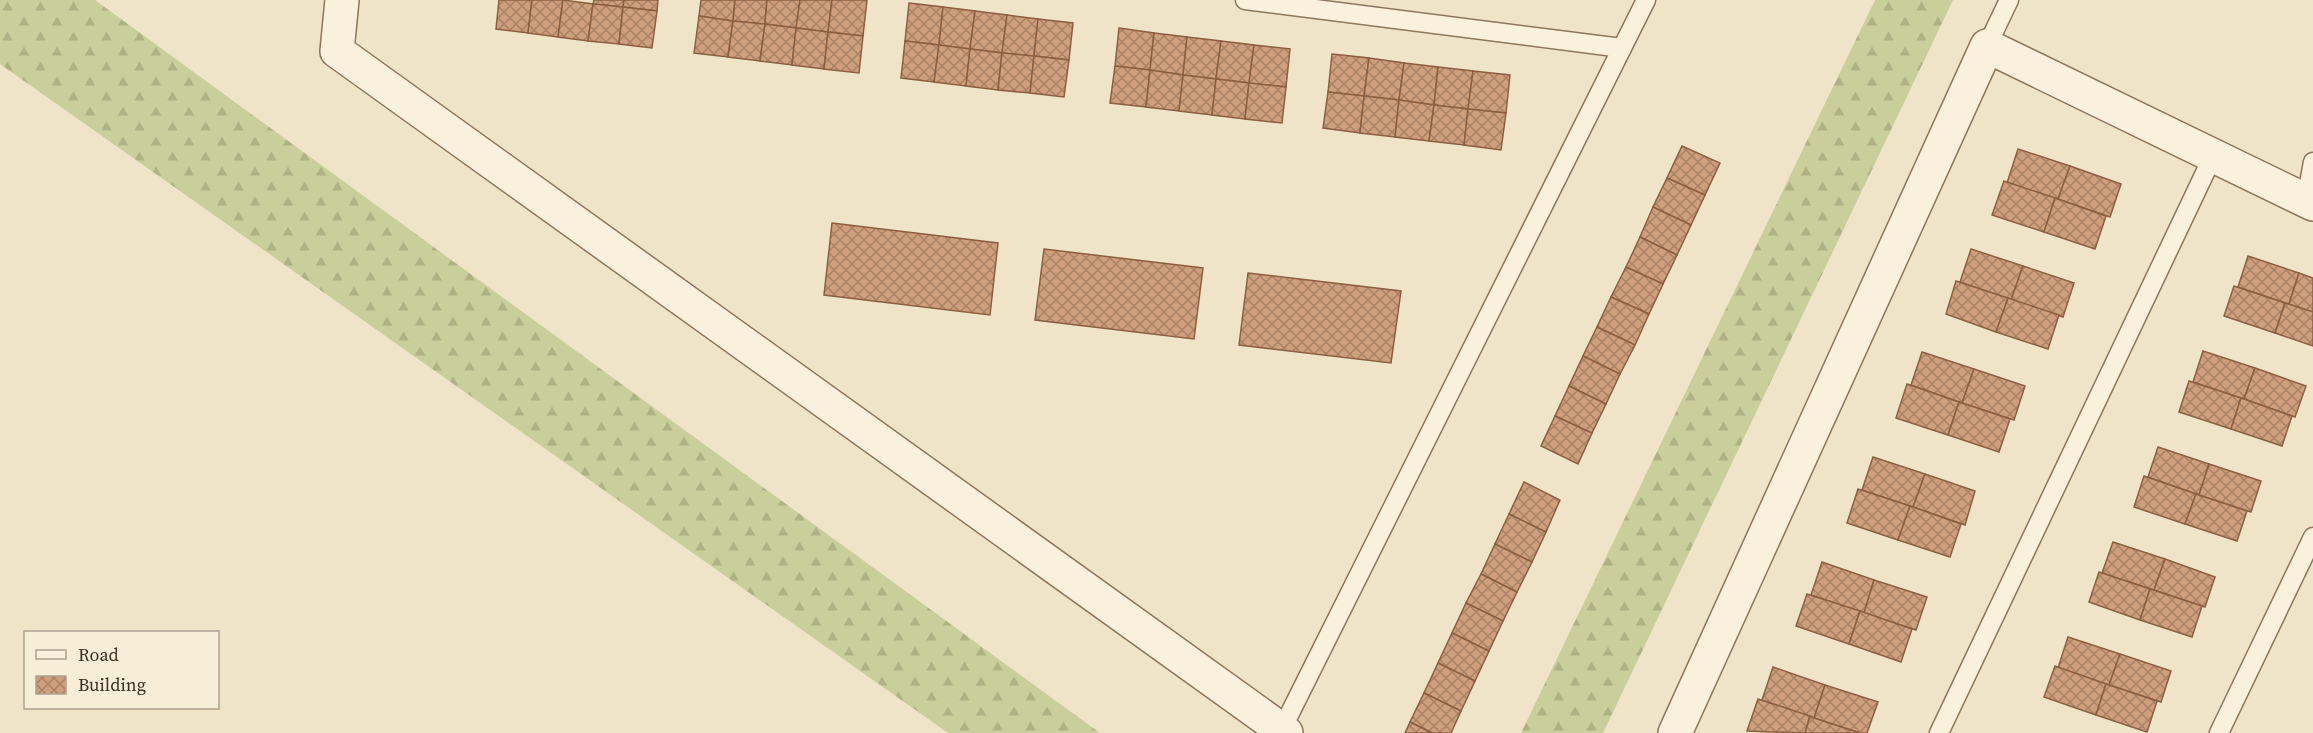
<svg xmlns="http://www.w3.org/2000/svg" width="2313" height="733" font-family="'Source Serif 4',serif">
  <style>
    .forest { fill: url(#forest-firs) }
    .building { fill: url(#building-cross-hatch); stroke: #8d5f41; stroke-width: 1.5 }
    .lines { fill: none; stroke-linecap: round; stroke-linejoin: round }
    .service-casing { stroke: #8d765c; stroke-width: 21 }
    .minor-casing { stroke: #8d765c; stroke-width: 36 }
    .service { stroke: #faf1dc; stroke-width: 18 }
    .minor { stroke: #faf1dc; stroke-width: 33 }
  </style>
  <defs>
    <pattern id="forest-firs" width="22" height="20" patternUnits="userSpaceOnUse" patternTransform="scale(1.5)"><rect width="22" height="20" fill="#c9cf9b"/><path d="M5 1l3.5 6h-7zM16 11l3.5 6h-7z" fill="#aeb285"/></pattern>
    <pattern id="building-cross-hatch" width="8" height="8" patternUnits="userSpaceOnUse" patternTransform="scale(1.5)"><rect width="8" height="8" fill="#cf9f7d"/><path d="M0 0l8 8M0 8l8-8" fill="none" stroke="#a98266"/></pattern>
  </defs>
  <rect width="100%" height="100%" fill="#f0e4c8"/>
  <g class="forest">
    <polygon points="0,0 95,0 1100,733 948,733 0,64"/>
    <polygon points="1875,0 1953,0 1603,733 1521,733"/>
  </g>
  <g class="building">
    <polygon points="499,0 532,0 528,33 496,29"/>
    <polygon points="532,0 563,0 558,37 528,33"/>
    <polygon points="563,0 593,4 588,41 558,37"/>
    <polygon points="594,0 624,0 623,7 593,4"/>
    <polygon points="624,0 658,0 657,11 623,7"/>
    <polygon points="701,0 735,0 733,21 699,16"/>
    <polygon points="735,0 767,0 765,24 733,21"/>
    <polygon points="767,0 800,0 796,28 765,24"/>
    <polygon points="800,0 832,0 828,32 796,28"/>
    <polygon points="832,0 867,0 863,36 828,32"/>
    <polygon points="909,3 943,7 939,45 905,41"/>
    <polygon points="593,4 623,7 619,44 588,41"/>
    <polygon points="623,7 657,11 652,48 619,44"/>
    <polygon points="943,7 975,11 970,49 939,45"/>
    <polygon points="975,11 1007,15 1002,53 970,49"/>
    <polygon points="1007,15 1038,19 1034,56 1002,53"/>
    <polygon points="699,16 733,21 728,57 694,53"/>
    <polygon points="1038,19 1073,23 1069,60 1034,56"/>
    <polygon points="733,21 765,24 760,61 728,57"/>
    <polygon points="765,24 796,28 792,65 760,61"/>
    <polygon points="796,28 828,32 824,69 792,65"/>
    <polygon points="1119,28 1154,33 1150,70 1115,66"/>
    <polygon points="828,32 863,36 859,73 824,69"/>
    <polygon points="1154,33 1187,37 1183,75 1150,70"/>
    <polygon points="1187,37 1221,41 1216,79 1183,75"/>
    <polygon points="905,41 939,45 934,82 901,78"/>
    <polygon points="1221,41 1254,45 1249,83 1216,79"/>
    <polygon points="939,45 970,49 966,86 934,82"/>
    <polygon points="1254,45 1290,49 1286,87 1249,83"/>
    <polygon points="970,49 1002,53 998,90 966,86"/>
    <polygon points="1002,53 1034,56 1030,93 998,90"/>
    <polygon points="1332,54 1369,58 1364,96 1328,92"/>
    <polygon points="1034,56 1069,60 1064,97 1030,93"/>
    <polygon points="1369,58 1404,63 1399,100 1364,96"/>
    <polygon points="1404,63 1438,67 1434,105 1399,100"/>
    <polygon points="1115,66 1150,70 1146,107 1110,103"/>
    <polygon points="1438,67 1473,71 1468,109 1434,105"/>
    <polygon points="1150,70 1183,75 1179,111 1146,107"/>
    <polygon points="1473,71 1510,75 1506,113 1468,109"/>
    <polygon points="1183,75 1216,79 1212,115 1179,111"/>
    <polygon points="1216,79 1249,83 1245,119 1212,115"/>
    <polygon points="1249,83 1286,87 1282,123 1245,119"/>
    <polygon points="1328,92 1364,96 1360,133 1323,128"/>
    <polygon points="1364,96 1399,100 1395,137 1360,133"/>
    <polygon points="1399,100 1434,105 1429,141 1395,137"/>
    <polygon points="1434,105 1468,109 1464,145 1429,141"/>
    <polygon points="1468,109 1506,113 1501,150 1464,145"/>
    <polygon points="1682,146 1720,163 1705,195 1667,178"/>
    <polygon points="2018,149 2070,166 2058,199 2007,183"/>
    <polygon points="2070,166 2121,184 2110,217 2058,199"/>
    <polygon points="1667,178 1705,195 1691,225 1653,207"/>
    <polygon points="2004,181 2055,198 2044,232 1992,215"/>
    <polygon points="2055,198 2106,216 2095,249 2044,232"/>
    <polygon points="1653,207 1691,225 1677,255 1640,237"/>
    <polygon points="832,223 998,243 990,315 824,295"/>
    <polygon points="1640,237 1677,255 1663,284 1626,267"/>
    <polygon points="1044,249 1203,268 1194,339 1035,320"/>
    <polygon points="1971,249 2023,266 2011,300 1960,282"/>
    <polygon points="2248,256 2299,273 2289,304 2238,287"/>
    <polygon points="2023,266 2074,283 2063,317 2011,300"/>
    <polygon points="1626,267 1663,284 1649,314 1611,297"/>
    <polygon points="1248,273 1401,291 1391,363 1239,345"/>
    <polygon points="2299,273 2313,278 2313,312 2289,304"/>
    <polygon points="1956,281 2008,298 1996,332 1946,314"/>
    <polygon points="2234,286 2285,303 2275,333 2224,316"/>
    <polygon points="1611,297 1649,314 1635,345 1597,327"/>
    <polygon points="2008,298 2059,315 2048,349 1996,332"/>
    <polygon points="2285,303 2313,312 2313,346 2275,333"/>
    <polygon points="1597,327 1635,345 1620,374 1583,356"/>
    <polygon points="2203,351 2255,368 2244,399 2193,382"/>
    <polygon points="1922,352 1974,369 1962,403 1911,385"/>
    <polygon points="1583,356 1620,374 1606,404 1569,386"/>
    <polygon points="2255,368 2306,386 2295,417 2244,399"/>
    <polygon points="1974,369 2025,386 2014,420 1962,403"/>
    <polygon points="2189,381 2241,398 2231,429 2179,412"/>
    <polygon points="1907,384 1959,402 1948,435 1896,418"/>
    <polygon points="1569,386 1606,404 1592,433 1555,416"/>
    <polygon points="2241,398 2292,416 2282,446 2231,429"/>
    <polygon points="1959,402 2010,419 1999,452 1948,435"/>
    <polygon points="1555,416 1592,433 1578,464 1541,446"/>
    <polygon points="2158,447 2209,464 2199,495 2148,477"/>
    <polygon points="1873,457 1925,474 1913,507 1862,490"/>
    <polygon points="2209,464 2261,481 2251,512 2199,495"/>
    <polygon points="1925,474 1975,491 1965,525 1913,507"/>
    <polygon points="2144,476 2196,494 2185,524 2134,507"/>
    <polygon points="1524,482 1560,500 1546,532 1509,514"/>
    <polygon points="1858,489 1910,506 1898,540 1847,523"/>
    <polygon points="2196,494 2247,511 2237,541 2185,524"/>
    <polygon points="1910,506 1961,524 1950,557 1898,540"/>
    <polygon points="1509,514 1546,532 1532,562 1495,544"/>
    <polygon points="2113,542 2165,559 2154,590 2102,573"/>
    <polygon points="1495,544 1532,562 1517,592 1481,574"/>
    <polygon points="2165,559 2215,577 2205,607 2154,590"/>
    <polygon points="1822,562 1874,580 1864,613 1811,595"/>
    <polygon points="2099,572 2150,589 2140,620 2089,602"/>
    <polygon points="1481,574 1517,592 1503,621 1466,603"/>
    <polygon points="1874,580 1927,597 1916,630 1864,613"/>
    <polygon points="2150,589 2202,606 2192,637 2140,620"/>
    <polygon points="1807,594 1860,611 1849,644 1796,626"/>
    <polygon points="1466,603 1503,621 1489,651 1452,633"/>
    <polygon points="1860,611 1912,629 1901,662 1849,644"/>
    <polygon points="1452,633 1489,651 1475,681 1438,663"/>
    <polygon points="2068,637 2120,654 2109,685 2058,668"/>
    <polygon points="2120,654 2171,671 2161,702 2109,685"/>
    <polygon points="1438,663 1475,681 1461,711 1424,693"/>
    <polygon points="2055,666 2106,684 2096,715 2044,697"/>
    <polygon points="1773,667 1825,685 1814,718 1762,700"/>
    <polygon points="2106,684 2157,701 2147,732 2096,715"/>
    <polygon points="1825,685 1878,702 1867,733 1860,733 1814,718"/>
    <polygon points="1424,693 1461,711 1451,733 1432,733 1410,722"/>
    <polygon points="1758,699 1810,716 1805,733 1747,731"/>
    <polygon points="1810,716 1814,718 1860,733 1805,733"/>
    <polygon points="1410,722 1432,733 1405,733"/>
  </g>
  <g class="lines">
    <g class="service-casing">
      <g id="service">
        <polyline points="1245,0 1622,48"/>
        <polyline points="1987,46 2009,0"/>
        <polyline points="2306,200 2313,162"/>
        <polyline points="1280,733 1646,0"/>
        <polyline points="1939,733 2213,156"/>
        <polyline points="2219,733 2313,537"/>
      </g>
    </g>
    <g class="minor-casing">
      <g id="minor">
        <polyline points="342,0 337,51 1286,733"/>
        <polyline points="1675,733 1987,46 2313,204"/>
      </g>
    </g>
    <use href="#service" class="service"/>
    <use href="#minor" class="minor"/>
  </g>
  <rect x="24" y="631" width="195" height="78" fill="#f7eed8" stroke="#ada18e" stroke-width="1.5"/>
  <rect x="36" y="650" width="30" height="9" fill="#faf1dc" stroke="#ada18e" stroke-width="1.5"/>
  <text x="78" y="661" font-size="18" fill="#3d2e20">Road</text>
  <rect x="36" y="676" width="30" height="18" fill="url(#building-cross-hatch)" stroke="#ada18e" stroke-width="1.5"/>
  <text x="78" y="691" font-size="18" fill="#3d2e20">Building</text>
</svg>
